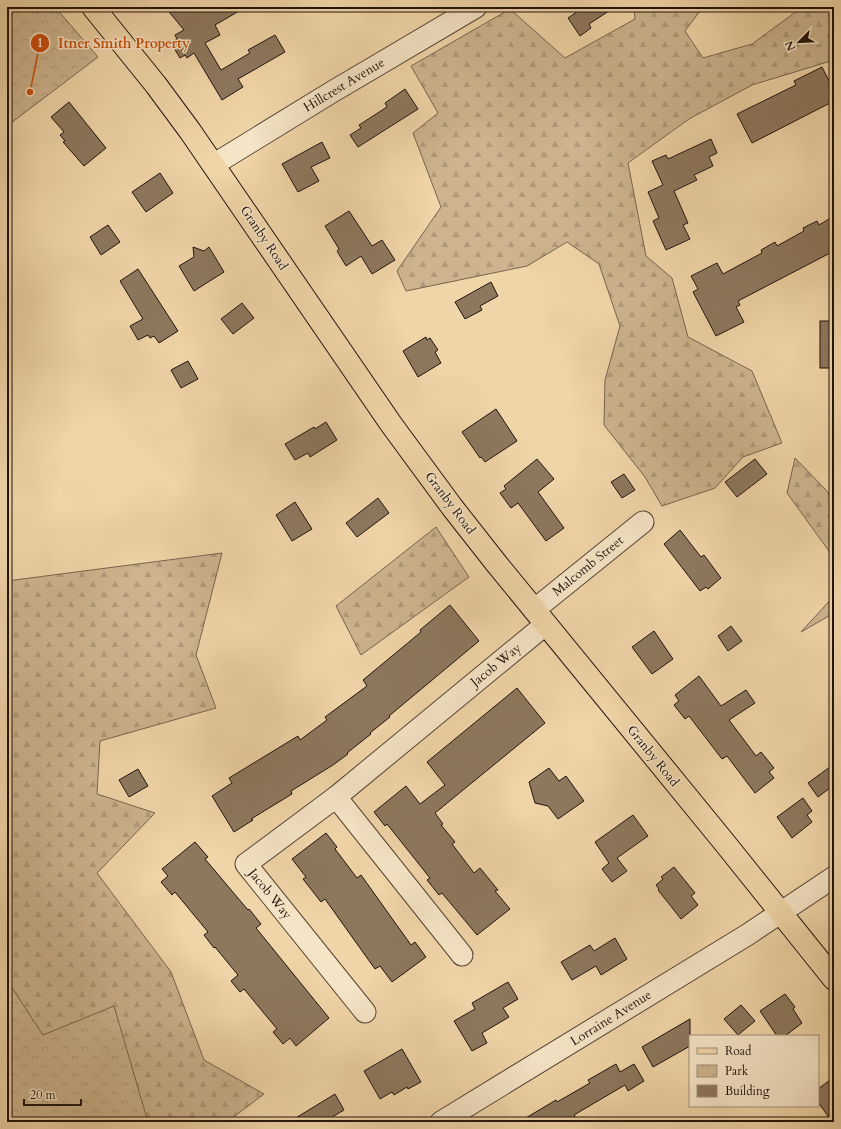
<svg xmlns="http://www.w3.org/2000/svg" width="841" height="1129" font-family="Cardo,serif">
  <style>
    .forest { fill: url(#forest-firs); stroke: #77644e }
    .park { fill: url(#park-crowns); stroke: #77644e }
    .building { fill: #8d785e; stroke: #21130d }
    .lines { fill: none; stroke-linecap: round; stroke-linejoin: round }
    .street-casing { stroke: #554434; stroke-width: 23 }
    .primary-casing { stroke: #21130d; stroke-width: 24 }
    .street { stroke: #f5e4c6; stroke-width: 21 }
    .primary { stroke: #f0d5a8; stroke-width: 22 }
    .labels { text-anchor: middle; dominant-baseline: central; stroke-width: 3; stroke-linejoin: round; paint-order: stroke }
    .street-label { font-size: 13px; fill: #21130d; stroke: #f5e4c6 }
    .leader { fill: none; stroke: #ca4e0c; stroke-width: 1.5 }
    .callout-dot { fill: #ca4e0c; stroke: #f5e4c6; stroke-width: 1.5 }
    .mark-label { font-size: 12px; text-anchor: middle; font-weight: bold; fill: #fff }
    .callout-label { font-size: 14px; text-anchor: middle; font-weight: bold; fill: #ca4e0c; stroke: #f5e4c6; stroke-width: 3; stroke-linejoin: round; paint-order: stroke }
  </style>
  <defs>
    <pattern id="forest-firs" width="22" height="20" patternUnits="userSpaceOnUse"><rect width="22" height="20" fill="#cdb48e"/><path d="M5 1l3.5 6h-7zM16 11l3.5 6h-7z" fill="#b09a79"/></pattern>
    <pattern id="park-crowns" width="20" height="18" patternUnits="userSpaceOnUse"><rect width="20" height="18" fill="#cdb48e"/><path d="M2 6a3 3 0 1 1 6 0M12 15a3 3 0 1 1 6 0" fill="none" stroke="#b09a79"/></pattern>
  </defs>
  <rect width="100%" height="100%" fill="#f0d5a8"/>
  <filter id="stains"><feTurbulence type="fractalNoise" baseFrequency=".005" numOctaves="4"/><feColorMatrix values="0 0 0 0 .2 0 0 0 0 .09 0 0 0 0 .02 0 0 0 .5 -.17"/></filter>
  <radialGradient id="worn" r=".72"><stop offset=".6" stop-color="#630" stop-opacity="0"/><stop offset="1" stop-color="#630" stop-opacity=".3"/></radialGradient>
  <g class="forest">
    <polygon points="634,7 703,7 685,31 703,58 752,44 797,11 796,7 834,7 834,60 752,85 689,119 628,163 646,256 672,278 688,337 752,371 782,443 743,457 715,488 662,506 645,477 604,425 605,380 620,326 599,264 567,242 527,266 406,291 397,271 441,207 413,133 438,113 411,66 510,9 565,58 635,19"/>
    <polygon points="795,458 827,491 834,501 834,558 787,493"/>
    <polygon points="436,527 469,577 361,655 336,606"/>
    <polygon points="222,553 196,655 216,708 100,741 97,794 155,813 97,873 171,972 204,1060 264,1094 227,1122 7,1122 7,581"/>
    <polygon points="834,596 834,613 801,632"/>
  </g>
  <g class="park">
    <polygon points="7,7 55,7 98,57 7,126"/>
    <polygon points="7,980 43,1035 114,1006 148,1122 7,1122"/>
  </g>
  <g class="building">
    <polygon points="165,7 246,7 215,25 220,35 205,43 221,70 250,53 248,50 275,35 285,52 238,79 243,87 222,100 194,53 187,58 185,55 180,58 171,43 177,39 175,35 184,30"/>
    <polygon points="584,7 615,7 589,24 591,28 580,36 568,18"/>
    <polygon points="822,67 834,91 834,101 752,143 737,114 796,85 794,81"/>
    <polygon points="405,89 418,109 358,147 350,135 361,128 359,125 387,107 385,103"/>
    <polygon points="69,102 106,148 84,166 63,142 65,141 60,135 64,132 51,117"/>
    <polygon points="711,139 717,153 709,157 713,166 694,175 697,180 674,191 688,223 683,225 690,239 666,250 653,221 659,218 648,192 663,185 652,161 666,155 668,159"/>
    <polygon points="322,142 330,158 311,167 319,181 298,192 282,164"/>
    <polygon points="160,173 173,193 146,212 132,192"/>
    <polygon points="349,211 372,246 382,240 395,260 372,274 361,256 346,266 337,251 339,249 325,226"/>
    <polygon points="834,216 834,251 738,301 740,305 736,307 744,322 716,336 693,292 698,289 691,276 717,263 723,274 762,253 761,250 775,242 777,246 804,231 803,228 817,221 819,225"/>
    <polygon points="108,225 120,242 101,255 90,237"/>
    <polygon points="193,247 204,251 209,247 224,272 194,291 179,266 194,257"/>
    <polygon points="138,269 178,331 159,343 154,336 150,338 148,335 138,340 130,326 143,319 120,281"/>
    <polygon points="491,282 498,296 480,306 482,310 465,319 455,302"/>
    <polygon points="242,303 254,318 233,334 221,319"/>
    <rect x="820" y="321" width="14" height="47"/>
    <polygon points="426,337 427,340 430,338 438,350 435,352 441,363 418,377 403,351"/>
    <polygon points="188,361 198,379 181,388 171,370"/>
    <polygon points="496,409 517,441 485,462 481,457 480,458 462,432"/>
    <polygon points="326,422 337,440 310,457 308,453 295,460 285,444 314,427 315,429"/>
    <polygon points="537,459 554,479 538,492 564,528 546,541 518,503 511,508 500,493 506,489 504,486"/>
    <polygon points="755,459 767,474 737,497 725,482"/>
    <polygon points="624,474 635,490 622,498 611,482"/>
    <polygon points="378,498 389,513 357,537 346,523"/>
    <polygon points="295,502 312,529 292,541 276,515"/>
    <polygon points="680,530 701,557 704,555 721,578 708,589 706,587 700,591 664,544"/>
    <polygon points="450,605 479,641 389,716 390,717 370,733 371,734 347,753 348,754 333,765 291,791 292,794 251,819 253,820 234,832 212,796 232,783 229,778 298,736 300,740 327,720 325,717 367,686 363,680 421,632 420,630"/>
    <polygon points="731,626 742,641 728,651 718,636"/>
    <polygon points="654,631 673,659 652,674 632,647"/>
    <polygon points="699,676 721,706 746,690 755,703 729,720 756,756 761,752 774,768 769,772 774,778 755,793 727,756 722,759 689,716 685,719 674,705 679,701 675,695"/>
    <polygon points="517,688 545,723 435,813 443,824 441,825 455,842 452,844 474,873 480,868 498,890 495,891 510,909 477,935 442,893 439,895 427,880 430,878 387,824 385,826 374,812 406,786 420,804 445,785 427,762"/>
    <polygon points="834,764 834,785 818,797 808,783"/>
    <polygon points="549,768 559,781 566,776 584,801 558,819 548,806 535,803 529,782"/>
    <polygon points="138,769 148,786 129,797 119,780"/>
    <polygon points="803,798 812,811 807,815 812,822 792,838 777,817"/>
    <polygon points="633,815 648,836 617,858 627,871 612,882 602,869 609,863 595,842"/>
    <polygon points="326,833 337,847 335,849 357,878 361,875 411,945 415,942 426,957 392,982 380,966 375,969 325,899 321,902 303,879 306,877 292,859"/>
    <polygon points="195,842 208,857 205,859 248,910 249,909 261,924 256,928 329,1018 296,1046 290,1038 283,1044 273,1032 277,1029 244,989 240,992 231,981 238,975 215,947 214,948 204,935 208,932 175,892 172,895 161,882 168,876 162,869"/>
    <polygon points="674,867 695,893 691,896 698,905 681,919 658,890 659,889 656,885 663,879 661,877"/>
    <polygon points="615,938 627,959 601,975 596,966 572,980 561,962 590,945 594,951"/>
    <polygon points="508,982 518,999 503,1008 509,1017 482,1033 487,1043 472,1051 454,1021 475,1009 472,1003"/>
    <polygon points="785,994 795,1007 793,1009 802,1023 785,1036 777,1036 760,1011"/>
    <polygon points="741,1005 755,1021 738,1035 724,1019"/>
    <polygon points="690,1019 690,1046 653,1067 642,1047"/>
    <polygon points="402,1049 421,1082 408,1089 407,1087 394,1095 392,1092 380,1099 364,1071"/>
    <polygon points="616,1064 620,1072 634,1064 644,1081 628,1091 625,1085 574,1115 579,1122 519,1122 556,1100 557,1102 590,1083 588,1080"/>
    <polygon points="834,1077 834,1122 832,1122 818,1102 818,1089"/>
    <polygon points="335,1094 344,1110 324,1122 289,1122"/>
  </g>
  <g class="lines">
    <g class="street-casing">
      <g id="street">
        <polyline points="213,165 332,92 476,7"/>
        <polyline points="534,610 643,522"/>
        <polyline points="336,797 462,955"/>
        <polyline points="365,1012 246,864 336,797 546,624"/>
        <polyline points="441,1122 747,935 834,877"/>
      </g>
    </g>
    <g class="primary-casing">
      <polyline id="primary" points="93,7 156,85 190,131 391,424 452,507 496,563 724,842 834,979"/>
    </g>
    <use href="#street" class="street"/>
    <use href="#primary" class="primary"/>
  </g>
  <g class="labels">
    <g class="street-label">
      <text transform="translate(344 85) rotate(-31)">Hillcrest Avenue</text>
      <text transform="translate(264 238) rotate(56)">Granby Road</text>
      <text transform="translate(450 503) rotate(53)">Granby Road</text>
      <text transform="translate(588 566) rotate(-39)">Malcomb Street</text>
      <text transform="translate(496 665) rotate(-39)">Jacob Way</text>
      <text transform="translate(653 756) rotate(51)">Granby Road</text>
      <text transform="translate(270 894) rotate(51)">Jacob Way</text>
      <text transform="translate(611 1018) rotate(-32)">Lorraine Avenue</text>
    </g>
  </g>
  <path class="leader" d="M30 92L40 43"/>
  <g class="callout-dot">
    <circle cx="30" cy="92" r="4"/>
    <circle cx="40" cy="43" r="10"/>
  </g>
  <g class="mark-label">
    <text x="40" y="47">1</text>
  </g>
  <g class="callout-label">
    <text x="124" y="48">Itner Smith Property</text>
  </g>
  <rect width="841" height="1129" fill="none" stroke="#f0d5a8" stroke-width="24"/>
  <rect x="8" y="8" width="825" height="1113" fill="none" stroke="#21130d" stroke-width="2"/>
  <rect x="12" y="12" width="817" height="1105" fill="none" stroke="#21130d"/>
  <rect x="689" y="1035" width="130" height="72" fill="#f5e4c6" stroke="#a0907c"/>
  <rect x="697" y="1048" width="20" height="6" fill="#f0d5a8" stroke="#a0907c"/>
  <text x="725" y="1055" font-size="12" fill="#21130d">Road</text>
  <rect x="697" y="1065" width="20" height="12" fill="url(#park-crowns)" stroke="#a0907c"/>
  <text x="725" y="1075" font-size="12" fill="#21130d">Park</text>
  <rect x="697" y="1085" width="20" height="12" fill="#8d785e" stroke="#a0907c"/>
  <text x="725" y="1095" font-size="12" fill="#21130d">Building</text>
  <g transform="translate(799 42) rotate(246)" stroke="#f5e4c6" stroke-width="3" paint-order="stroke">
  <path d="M0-3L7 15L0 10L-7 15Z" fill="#21130d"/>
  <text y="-6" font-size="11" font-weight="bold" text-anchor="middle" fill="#21130d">N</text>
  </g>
  <path d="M24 1099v6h57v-6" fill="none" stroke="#21130d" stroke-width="2"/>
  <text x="30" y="1099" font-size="12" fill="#21130d" stroke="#f5e4c6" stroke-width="3" paint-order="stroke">20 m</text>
  <rect width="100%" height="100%" filter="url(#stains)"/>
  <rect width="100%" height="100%" fill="url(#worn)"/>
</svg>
